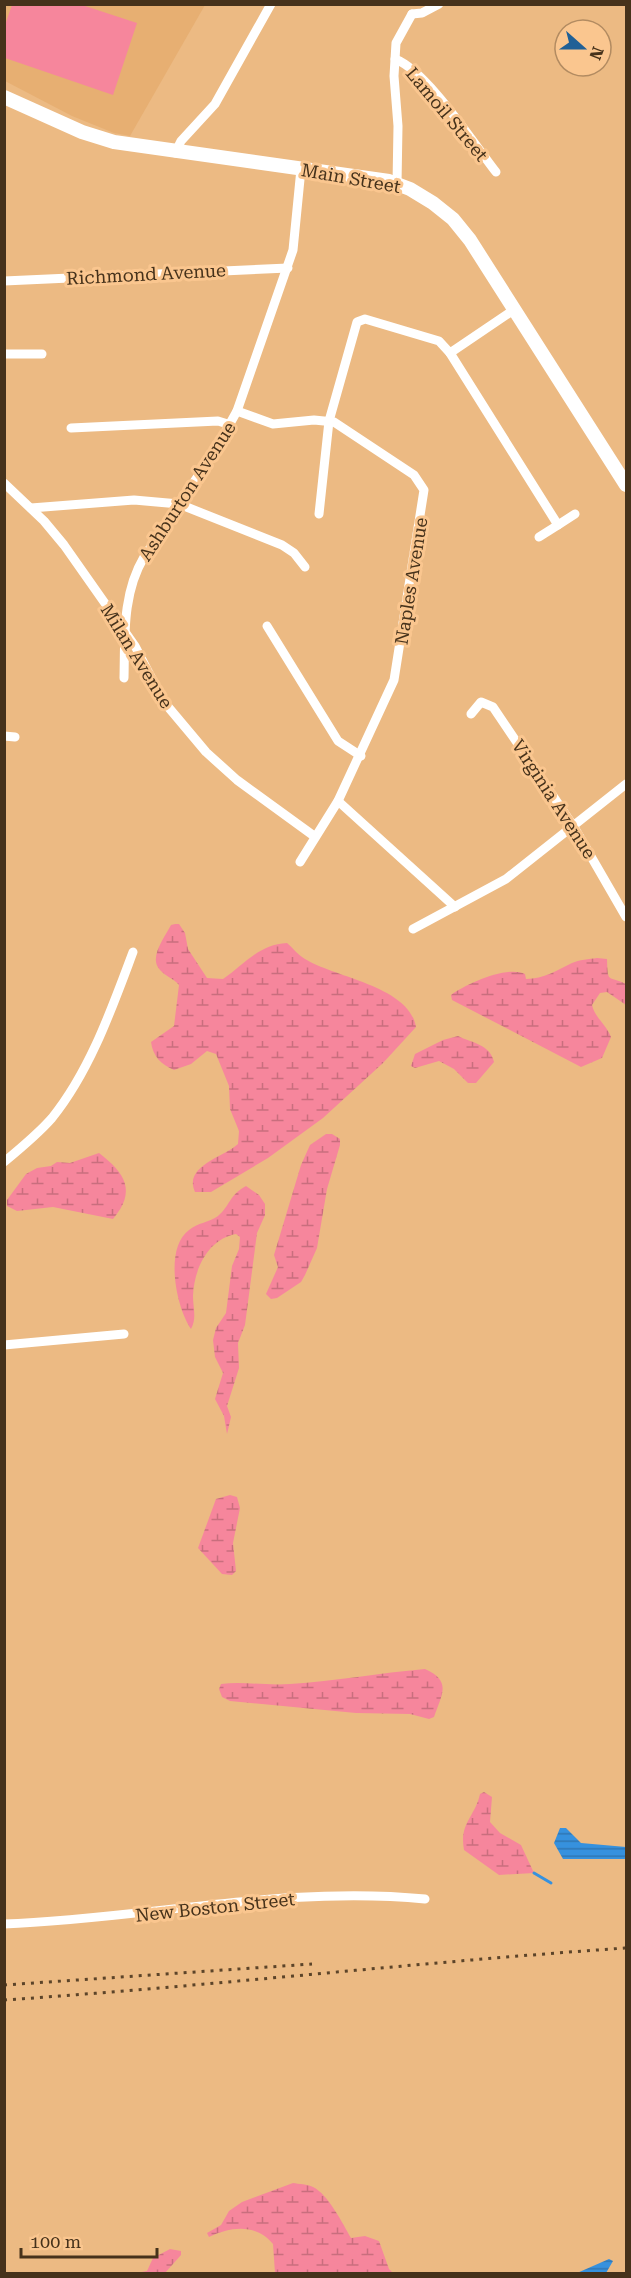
<svg xmlns="http://www.w3.org/2000/svg" width="631" height="2278" font-family="'Roboto Serif',serif">
  <style>
    .built { fill: #e7af72 }
    .wetland { fill: url(#wetland-marsh) }
    .green { fill: #f6869c }
    .water { fill: url(#water-rules) }
    .lines { fill: none; stroke-linecap: round; stroke-linejoin: round }
    .stream { stroke: #3691de; stroke-width: 3 }
    .minor { stroke: #fff; stroke-width: 9 }
    .secondary { stroke: #fff; stroke-width: 14 }
    .rail { stroke: #5c4429; stroke-width: 3; stroke-dasharray: 3 6; stroke-linecap: butt }
    .labels { text-anchor: middle; dominant-baseline: central; stroke-width: 6; stroke-linejoin: round; paint-order: stroke }
    .street-label { font-size: 18px; fill: #46321b; stroke: #fac68f }
  </style>
  <defs>
    <pattern id="wetland-marsh" width="20" height="14" patternUnits="userSpaceOnUse" patternTransform="scale(1.5)"><rect width="20" height="14" fill="#f6869c"/><path d="M1 5h8M5 5V1M11 12h8M15 12V8" fill="none" stroke="#c96e7e"/></pattern>
    <pattern id="water-rules" width="6" height="5" patternUnits="userSpaceOnUse" patternTransform="scale(1.5)"><rect width="6" height="5" fill="#3691de"/><path d="M0 2.5h6" fill="none" stroke="#2f77b3"/></pattern>
  </defs>
  <rect width="100%" height="100%" fill="#ecba83"/>
  <polygon class="built" points="4,5 205,5 130,136 114,133 72,116 5,81"/>
  <g class="wetland">
    <path d="M175,924H179L185,933L188,949L207,978L223,979C244,965 259,944 287,943C293,948 298,955 305,959C336,978 409,986 416,1027L383,1063L323,1118L268,1158L211,1192H195C183,1166 224,1157 238,1144L239,1131L230,1109L229,1086L216,1054L207,1051L191,1064L174,1070C161,1064 153,1057 151,1042L174,1026L179,985C173,978 165,976 160,970C148,958 165,937 171,925Z"/>
    <path d="M597,958L607,959C608,984 607,975 626,984V1005L607,992L600,993L592,1005C595,1018 606,1024 611,1037L602,1058L581,1067L452,1000L451,995C466,984 507,965 525,974L526,979C544,979 557,970 572,963C579,960 589,959 597,958Z"/>
    <path d="M458,1036C472,1043 490,1044 494,1062L476,1083H468L454,1069L439,1061L415,1068L411,1066L415,1054L443,1040Z"/>
    <polygon points="326,1134 332,1134 340,1139 340,1145 327,1189 317,1248 305,1275 301,1282 277,1298 271,1299 266,1294 278,1267 274,1255 301,1165 310,1145"/>
    <path d="M99,1153C125,1173 137,1191 113,1219L53,1207L17,1211L7,1206V1200L26,1174L37,1168L51,1166L57,1162L70,1163Z"/>
    <path d="M246,1186L259,1195L265,1204V1215L257,1233L245,1325L238,1343L239,1368L227,1406L231,1417L227,1434L224,1416L215,1399L223,1373L215,1357L213,1340L216,1328L226,1313L232,1266L239,1249L240,1237L236,1234C208,1239 194,1269 193,1296C193,1308 197,1318 191,1329C176,1307 164,1248 189,1230C197,1223 210,1222 218,1216C230,1206 229,1195 246,1186Z"/>
    <polygon points="230,1495 237,1497 240,1508 233,1543 236,1571 232,1575 222,1574 198,1548 216,1499"/>
    <path d="M425,1669C452,1681 442,1694 434,1717L429,1719L410,1714L356,1713L230,1701L222,1697L219,1689L221,1684C243,1681 267,1686 290,1684C335,1681 380,1673 425,1669Z"/>
    <path d="M484,1792L492,1797L490,1822L500,1833L521,1845L534,1873L499,1875L464,1850C459,1823 475,1817 480,1794Z"/>
    <path d="M293,2183C299,2184 307,2184 313,2187C328,2194 343,2224 351,2238L365,2236L379,2241L389,2269L393,2273H275L273,2244C255,2223 231,2227 209,2237L207,2233L221,2225L229,2211L242,2202Z"/>
    <polygon points="170,2249 181,2251 181,2255 165,2273 136,2273 147,2271 153,2258"/>
  </g>
  <polygon class="green" points="12,5 82,5 137,23 113,95 5,58 5,25"/>
  <g class="water">
    <polygon points="560,1828 566,1828 581,1843 626,1847 626,1859 563,1859 554,1843"/>
    <polygon points="609,2259 613,2261 606,2273 577,2273"/>
  </g>
  <g class="lines">
    <polyline class="stream" points="534,1873 551,1883"/>
    <g class="minor">
      <polyline points="412,14 422,13 439,4"/>
      <path d="M395,59C427,71 474,144 496,172"/>
      <polyline points="175,153 181,141 215,104 271,4"/>
      <polyline points="397,184 398,126 394,76 396,43 412,14"/>
      <polyline points="4,281 288,268"/>
      <polyline points="450,353 558,525 575,514"/>
      <polyline points="4,354 42,354"/>
      <polyline points="237,411 273,424 314,420 334,422 414,475 424,490 394,680 338,801 300,862"/>
      <polyline points="71,428 218,421 231,425"/>
      <polyline points="4,483 44,521 64,545 135,646 164,702 206,752 237,780 314,836"/>
      <polyline points="31,508 134,500 179,504 282,545 294,553 305,567"/>
      <polyline points="319,514 329,421 357,322 365,319 439,341 450,353 515,309"/>
      <polyline points="539,537 558,525"/>
      <polyline points="267,626 338,741 361,756"/>
      <path d="M124,678C125,637 122,594 144,557L214,452L237,411L293,250L301,169"/>
      <polyline points="471,714 481,702 493,707 574,827 626,917"/>
      <polyline points="4,736 15,737"/>
      <polyline points="338,801 455,907"/>
      <polyline points="413,929 506,879 626,784"/>
      <path d="M4,1162C21,1148 38,1134 52,1118C90,1071 112,1008 133,952"/>
      <polyline points="4,1345 124,1334"/>
      <path d="M4,1924C144,1919 285,1885 425,1899"/>
    </g>
    <polyline class="secondary" points="4,97 82,132 114,142 389,181 410,189 433,203 453,219 470,240 626,485"/>
    <g class="rail">
      <polyline points="4,1985 312,1964"/>
      <path d="M4,2000C212,1986 419,1962 626,1948"/>
    </g>
  </g>
  <g class="labels">
    <g class="street-label">
      <text transform="translate(447 114) rotate(50)">Lamoil Street</text>
      <text transform="translate(351 178) rotate(10)">Main Street</text>
      <text transform="translate(146 274) rotate(-3)">Richmond Avenue</text>
      <text transform="translate(187 491) rotate(-57)">Ashburton Avenue</text>
      <text transform="translate(411 581) rotate(-81)">Naples Avenue</text>
      <text transform="translate(137 656) rotate(58)">Milan Avenue</text>
      <text transform="translate(554 799) rotate(57)">Virginia Avenue</text>
      <text transform="translate(215 1907) rotate(-6)">New Boston Street</text>
    </g>
  </g>
  <rect width="631" height="2278" fill="none" stroke="#46321b" stroke-width="12"/>
  <g transform="translate(583 48) rotate(111)"><circle r="28" fill="#fac68f" stroke="#b28b61" stroke-width="1.5"/>
  <path d="M0-4.5L10 22L0 15L-10 22Z" fill="#206096"/>
  <text y="-9" font-size="16" font-weight="bold" text-anchor="middle" fill="#46321b">N</text>
  </g>
  <path d="M21 2248v9h136v-9" fill="none" stroke="#46321b" stroke-width="3"/>
  <text x="30" y="2248" font-size="18" fill="#46321b" stroke="#fac68f" stroke-width="4.5" paint-order="stroke">100 m</text>
</svg>
